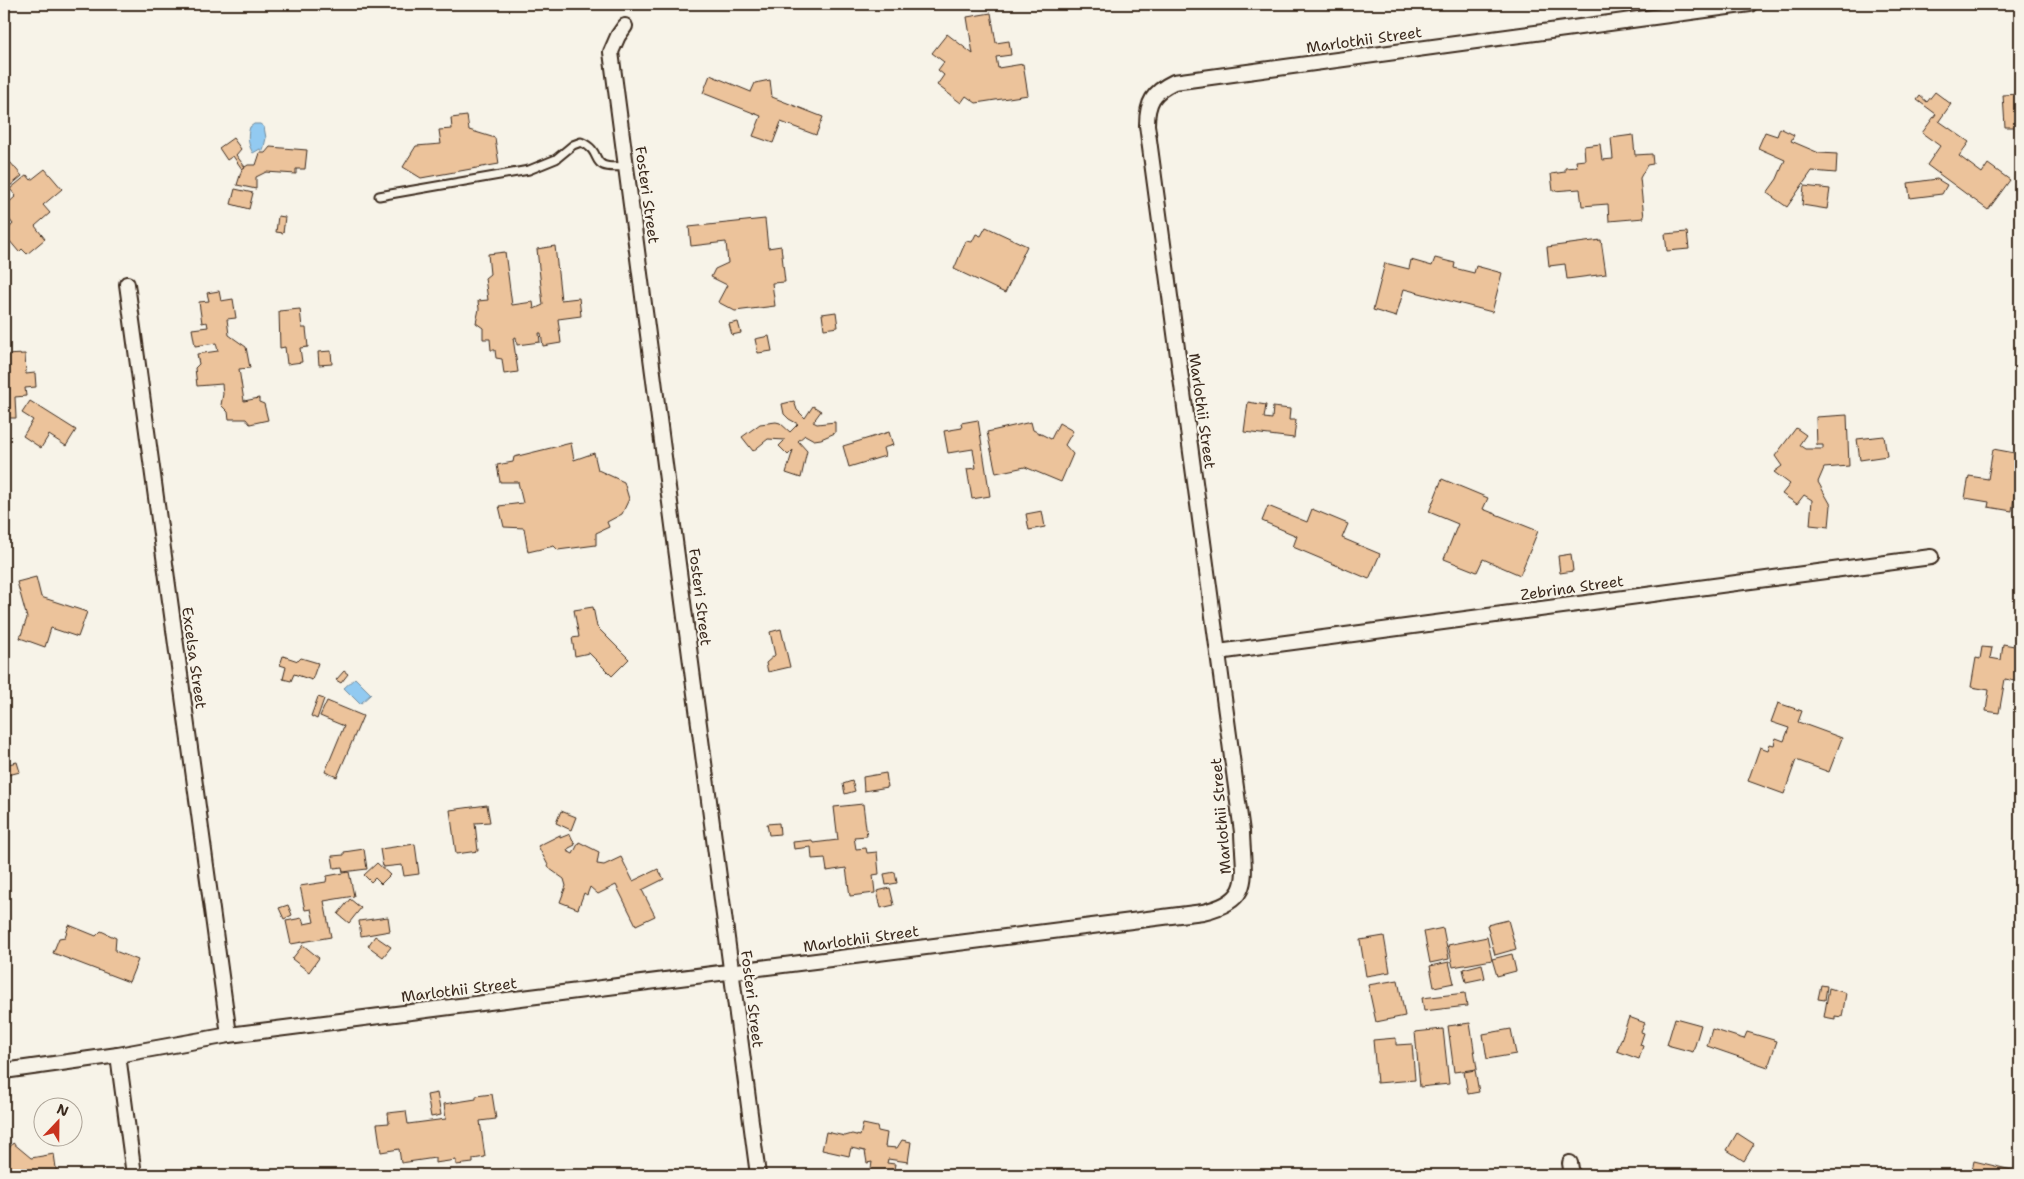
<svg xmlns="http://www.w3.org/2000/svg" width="2024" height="1179" font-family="'Shantell Sans',sans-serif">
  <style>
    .water { fill: #92caf1; stroke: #6f8a9d }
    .building { fill: #ecc39b; stroke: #3b2a1e }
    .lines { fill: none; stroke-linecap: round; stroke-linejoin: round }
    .service-casing { stroke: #3b2a1e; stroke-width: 11 }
    .minor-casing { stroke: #3b2a1e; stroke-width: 18 }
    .service { stroke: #f7f3e8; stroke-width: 7 }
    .minor { stroke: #f7f3e8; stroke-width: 14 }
    .labels { text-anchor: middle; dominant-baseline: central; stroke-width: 4.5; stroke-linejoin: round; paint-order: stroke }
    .street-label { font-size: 15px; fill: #3b2a1e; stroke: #f7f3e8 }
  </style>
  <rect width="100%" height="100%" fill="#f7f3e8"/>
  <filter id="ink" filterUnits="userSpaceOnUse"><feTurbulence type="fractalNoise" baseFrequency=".02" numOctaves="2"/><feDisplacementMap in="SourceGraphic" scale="10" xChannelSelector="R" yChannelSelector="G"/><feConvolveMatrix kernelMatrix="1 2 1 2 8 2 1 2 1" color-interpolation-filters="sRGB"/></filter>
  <g filter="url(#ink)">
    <g class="water">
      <path d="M254,124H260L264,127L266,138L263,151L260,149L253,153C248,145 247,136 250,127Z"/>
      <polygon points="355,678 371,694 360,704 344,688"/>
    </g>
    <g class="building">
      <polygon points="991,13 996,43 1009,41 1011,55 996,57 998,68 1023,64 1028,95 976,103 966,96 961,103 937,85 944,75 938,70 944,62 932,53 947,34 973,54 967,17"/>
      <polygon points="710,75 751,92 755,83 770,80 772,97 823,117 816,135 781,122 773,143 753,136 761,116 703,93"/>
      <polygon points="1935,92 1951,104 1939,121 1969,142 1959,156 1982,173 1988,164 2010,180 1988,210 1927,165 1940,146 1922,133 1936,114 1917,100 1920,96 1927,102"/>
      <polygon points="2020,94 2020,170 2018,170 2015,127 2005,127 2003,95"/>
      <polygon points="467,116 469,130 495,138 499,164 421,178 403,167 416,146 441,144 439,130 452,129 451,118"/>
      <polygon points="1780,128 1794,135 1791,141 1819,153 1837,154 1836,173 1812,171 1787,207 1767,193 1777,179 1785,160 1758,148 1765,132 1777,136"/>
      <polygon points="1633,135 1635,155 1652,154 1653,164 1647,165 1640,178 1644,218 1609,221 1608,204 1582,206 1580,189 1553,191 1551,174 1565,172 1565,168 1577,167 1576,161 1585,160 1584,146 1600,144 1602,160 1613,159 1611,138"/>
      <polygon points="233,138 241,149 236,155 245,167 242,169 233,156 227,160 219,148"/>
      <polygon points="270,147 307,150 305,169 296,169 296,174 266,172 256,177 256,189 237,185 242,169 248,165 256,165 260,153 265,153"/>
      <polygon points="10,162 22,176 10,186 4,178 4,167"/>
      <polygon points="45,169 62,189 43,205 50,213 35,226 45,239 27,254 22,249 19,252 4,234 13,224 4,213 4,207 16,196 10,189 27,175 31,180"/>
      <polygon points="1937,179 1947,185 1942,194 1910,198 1908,183"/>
      <polygon points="1804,186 1830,189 1827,209 1802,205"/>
      <polygon points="235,189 253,193 249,209 231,204"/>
      <polygon points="278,216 285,217 283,233 276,232"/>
      <polygon points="765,219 768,248 781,246 785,282 772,283 775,306 735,311 718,302 727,285 711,277 715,269 728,263 726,242 691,246 689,227"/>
      <polygon points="986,227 1027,246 1005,293 954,269 966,241 972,242 976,234 981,236"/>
      <polygon points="1687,232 1689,249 1667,251 1665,234"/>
      <polygon points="1601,240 1606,274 1567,279 1565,264 1549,266 1547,247"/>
      <polygon points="555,246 561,300 579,298 581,316 558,319 561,343 543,346 541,333 539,333 540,342 517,345 516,337 513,338 518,372 504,374 502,359 496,358 495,350 491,350 490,339 483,339 483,328 476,323 479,309 478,301 488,300 485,278 490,274 488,254 505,252 512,305 533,302 534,309 543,305 537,249"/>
      <polygon points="1435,258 1455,263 1454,268 1474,273 1476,266 1502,273 1492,312 1404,289 1396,317 1373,310 1385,263 1409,269 1411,260 1432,266"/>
      <polygon points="219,291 221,301 233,299 236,318 227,319 229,335 246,347 250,368 239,369 244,401 259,398 259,402 264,404 268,420 250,424 246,419 229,419 228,412 221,405 223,394 222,384 197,386 195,368 199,364 197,354 218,351 216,343 195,346 192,329 208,327 207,322 202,323 199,302 209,301 207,293"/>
      <polygon points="300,309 302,328 306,328 308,347 300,348 302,362 287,364 285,347 280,348 279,311"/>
      <polygon points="836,312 838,327 824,329 822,314"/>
      <polygon points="738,322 741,333 732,335 729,324"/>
      <polygon points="769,336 772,351 758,353 755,339"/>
      <polygon points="331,351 332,364 319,365 318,352"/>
      <polygon points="25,354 26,374 35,373 36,387 25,388 26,396 15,397 16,418 8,418 7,402 4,403 4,355"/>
      <polygon points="30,401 76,430 66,446 49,435 41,448 23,436 33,420 22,413"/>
      <polygon points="794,401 797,410 805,418 813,406 821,411 813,422 817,424 835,422 835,433 821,439 814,440 805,435 798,441 807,451 801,478 786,473 793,450 788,455 779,446 785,440 768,439 753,451 742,437 760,424 776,422 780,423 790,432 798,424 789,419 784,414 782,404"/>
      <polygon points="1248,402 1266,405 1264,418 1272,419 1273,407 1290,409 1289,420 1296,420 1294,438 1244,432"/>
      <polygon points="1847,415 1849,466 1824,468 1818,482 1831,505 1829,527 1810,525 1812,500 1804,495 1797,504 1782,494 1790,484 1774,472 1782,466 1775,456 1796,428 1806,435 1799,445 1805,449 1823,449 1823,445 1817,445 1816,417"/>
      <polygon points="978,420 990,496 972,499 967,469 976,468 973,449 948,453 944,431 962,428 961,423"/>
      <polygon points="1031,422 1033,430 1051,439 1059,423 1073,431 1065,445 1073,454 1061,482 1025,467 996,473 987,432"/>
      <polygon points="889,432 893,445 883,448 885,456 849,467 843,446"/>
      <polygon points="1884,436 1887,456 1860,460 1857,439"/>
      <polygon points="571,443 574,460 594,453 598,470 624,482 629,499 622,514 607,522 609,527 596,533 596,545 558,550 554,546 528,552 524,528 504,527 499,506 523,503 518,482 500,482 497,465 513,462 514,457"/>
      <polygon points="1993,449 2020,454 2020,492 2015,492 2012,511 1988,507 1989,502 1965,498 1969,476 1988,479"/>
      <polygon points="1442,479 1488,498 1483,509 1538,531 1520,575 1483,559 1477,572 1444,559 1458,524 1429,512"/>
      <polygon points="1268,506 1307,522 1312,509 1348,524 1342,538 1380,554 1369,579 1293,547 1297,536 1262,521"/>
      <polygon points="1042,511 1045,527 1029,530 1026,514"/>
      <polygon points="1571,554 1573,571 1560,573 1558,556"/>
      <polygon points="36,577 41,597 87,612 78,637 51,628 45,647 20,638 27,618 17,582"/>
      <polygon points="593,607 597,627 629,659 612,676 589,653 575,656 572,638 579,637 574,610"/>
      <polygon points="781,629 790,667 768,672 766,663 775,655 770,632"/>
      <polygon points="2003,644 2020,647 2020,682 2005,679 1999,713 1986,711 1989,690 1971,687 1976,658 1980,659 1982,647 1992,648 1990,658 2001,660"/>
      <polygon points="283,656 298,661 301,658 318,663 312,680 294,674 291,681 283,679 286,667 280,665"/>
      <polygon points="344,671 348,674 341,683 336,680"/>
      <polygon points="318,697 324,699 317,719 311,716"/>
      <polygon points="327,701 363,716 337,777 325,772 344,726 320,716"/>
      <polygon points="1778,703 1802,711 1798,722 1842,738 1829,772 1796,760 1784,794 1748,781 1760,747 1768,750 1770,744 1774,745 1776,738 1784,741 1789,728 1771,722"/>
      <polygon points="17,762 20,772 4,776 4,765"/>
      <polygon points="886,773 888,787 864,791 863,777"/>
      <polygon points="852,781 855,791 845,794 843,784"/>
      <polygon points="863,804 867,836 854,837 856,849 866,848 867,853 877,852 879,874 873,875 875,893 850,896 846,868 827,871 825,858 812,859 811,847 794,849 793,842 812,840 813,843 838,840 834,807"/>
      <polygon points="487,805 490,822 475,823 478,851 456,854 450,810"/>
      <polygon points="561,811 576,817 571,830 556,823"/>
      <polygon points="779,823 780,834 769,835 767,824"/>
      <polygon points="570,834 575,845 569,848 567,851 573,854 579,842 599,852 597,864 604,865 621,857 633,881 658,869 664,879 642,890 655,916 636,925 616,885 598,894 590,887 587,895 584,893 578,909 560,902 566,886 564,879 550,869 538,846 560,835 560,838"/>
      <polygon points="415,844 419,874 404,876 402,865 383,867 380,849"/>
      <polygon points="364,849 367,869 343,872 342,867 334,868 332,856 344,855 344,852"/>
      <polygon points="377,863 390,875 381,884 375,878 371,882 364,875"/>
      <polygon points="349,872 354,896 324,901 331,937 291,944 286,921 302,918 304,924 314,922 311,909 305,910 300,886 326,882 327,876"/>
      <polygon points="895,872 897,883 886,885 884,874"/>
      <polygon points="890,888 894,905 881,908 877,891"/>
      <polygon points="350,899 361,908 349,923 338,914"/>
      <polygon points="288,905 292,915 284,919 279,908"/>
      <polygon points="388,917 390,931 361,936 359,921"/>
      <polygon points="1508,920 1516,949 1495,955 1487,925"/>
      <polygon points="69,925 96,936 101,931 116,938 115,951 138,960 129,982 53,953 59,938 65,937"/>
      <polygon points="1443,928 1449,959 1430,963 1424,932"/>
      <polygon points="375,936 391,947 383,957 368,946"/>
      <polygon points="1384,936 1390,972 1366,976 1360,940"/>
      <polygon points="1487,937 1492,960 1453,967 1448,945"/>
      <polygon points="303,945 319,958 309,972 292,959"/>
      <polygon points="1512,954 1516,971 1497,976 1492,959"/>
      <polygon points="1449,962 1454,983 1434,987 1430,966"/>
      <polygon points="1482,964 1485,978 1466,982 1463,969"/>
      <polygon points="1398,980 1405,1016 1376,1022 1368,985"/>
      <polygon points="1821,985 1827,986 1825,1000 1818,999"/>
      <polygon points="1829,988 1846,993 1842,1017 1835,1016 1835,1019 1824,1017"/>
      <polygon points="1465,993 1467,1006 1424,1011 1422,998"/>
      <polygon points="1629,1017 1645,1023 1641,1032 1644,1033 1640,1045 1643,1046 1639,1059 1617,1051"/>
      <polygon points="1675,1018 1701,1025 1693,1052 1667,1045"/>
      <polygon points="1470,1023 1477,1069 1454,1072 1448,1026"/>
      <polygon points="1443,1029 1449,1084 1420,1087 1415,1032"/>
      <polygon points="1511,1029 1516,1054 1487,1059 1483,1034"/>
      <polygon points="1712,1029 1744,1039 1747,1032 1777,1041 1768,1067 1707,1046"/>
      <polygon points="1396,1038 1396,1045 1412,1044 1415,1080 1377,1083 1373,1040"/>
      <polygon points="1475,1070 1479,1092 1468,1094 1464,1072"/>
      <polygon points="437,1093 441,1115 431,1117 427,1095"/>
      <polygon points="492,1094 496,1119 480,1121 485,1157 473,1159 473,1163 456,1165 456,1160 435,1163 435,1158 401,1163 399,1149 381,1152 377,1124 389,1123 388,1113 406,1111 408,1124 446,1119 444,1104 476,1099 476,1096"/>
      <polygon points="863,1124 877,1127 878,1131 887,1133 885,1147 897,1148 902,1140 911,1142 908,1162 888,1159 887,1163 895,1164 893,1175 870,1175 872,1162 867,1163 865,1151 851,1148 849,1156 822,1150 826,1132 845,1136 852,1134 860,1136"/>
      <polygon points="1737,1133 1754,1144 1744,1161 1727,1150"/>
      <polygon points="13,1143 31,1158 54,1154 57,1175 6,1175 4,1168 4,1155"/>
      <polygon points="1974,1161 2020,1172 2020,1175 1971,1175"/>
    </g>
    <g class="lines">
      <g class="service-casing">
        <path id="service" d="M379,196L529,170L556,159L573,145L581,142C607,153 584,171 627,166"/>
      </g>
      <g class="minor-casing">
        <g id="minor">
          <polyline points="625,26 618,36 611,52 758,1175"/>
          <polyline points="127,284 229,1035"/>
          <polyline points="1218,652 1931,557"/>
          <polyline points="118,1055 134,1175"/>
          <path d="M4,1071L118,1055L229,1035L1203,912C1255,900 1243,876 1242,832L1147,125C1147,102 1153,92 1174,82L1750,4"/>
          <polyline points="1570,1163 1572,1175"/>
        </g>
      </g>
      <use href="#service" class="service"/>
      <use href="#minor" class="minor"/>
    </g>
  </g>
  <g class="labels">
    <g class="street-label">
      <text transform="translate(1364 40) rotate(-8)">Marlothii Street</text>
      <text transform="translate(647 195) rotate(82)">Fosteri Street</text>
      <text transform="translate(1202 411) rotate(82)">Marlothii Street</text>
      <text transform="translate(1572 588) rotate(-8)">Zebrina Street</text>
      <text transform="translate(700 597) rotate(83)">Fosteri Street</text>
      <text transform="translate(194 658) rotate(82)">Excelsa Street</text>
      <text transform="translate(1221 816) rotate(-95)">Marlothii Street</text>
      <text transform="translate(861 939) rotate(-8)">Marlothii Street</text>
      <text transform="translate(459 990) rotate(-7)">Marlothii Street</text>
      <text transform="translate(752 999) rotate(83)">Fosteri Street</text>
    </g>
  </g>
  <rect width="2024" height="1179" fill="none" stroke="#f7f3e8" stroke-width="20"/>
  <rect x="10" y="10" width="2004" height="1159" fill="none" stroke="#3b2a1e" stroke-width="2" filter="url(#ink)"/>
  <g transform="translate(58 1122) rotate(22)"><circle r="24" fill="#f7f3e8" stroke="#aca397"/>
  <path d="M0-4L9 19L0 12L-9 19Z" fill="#c8321e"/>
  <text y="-8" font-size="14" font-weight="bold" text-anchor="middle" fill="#3b2a1e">N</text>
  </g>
</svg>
